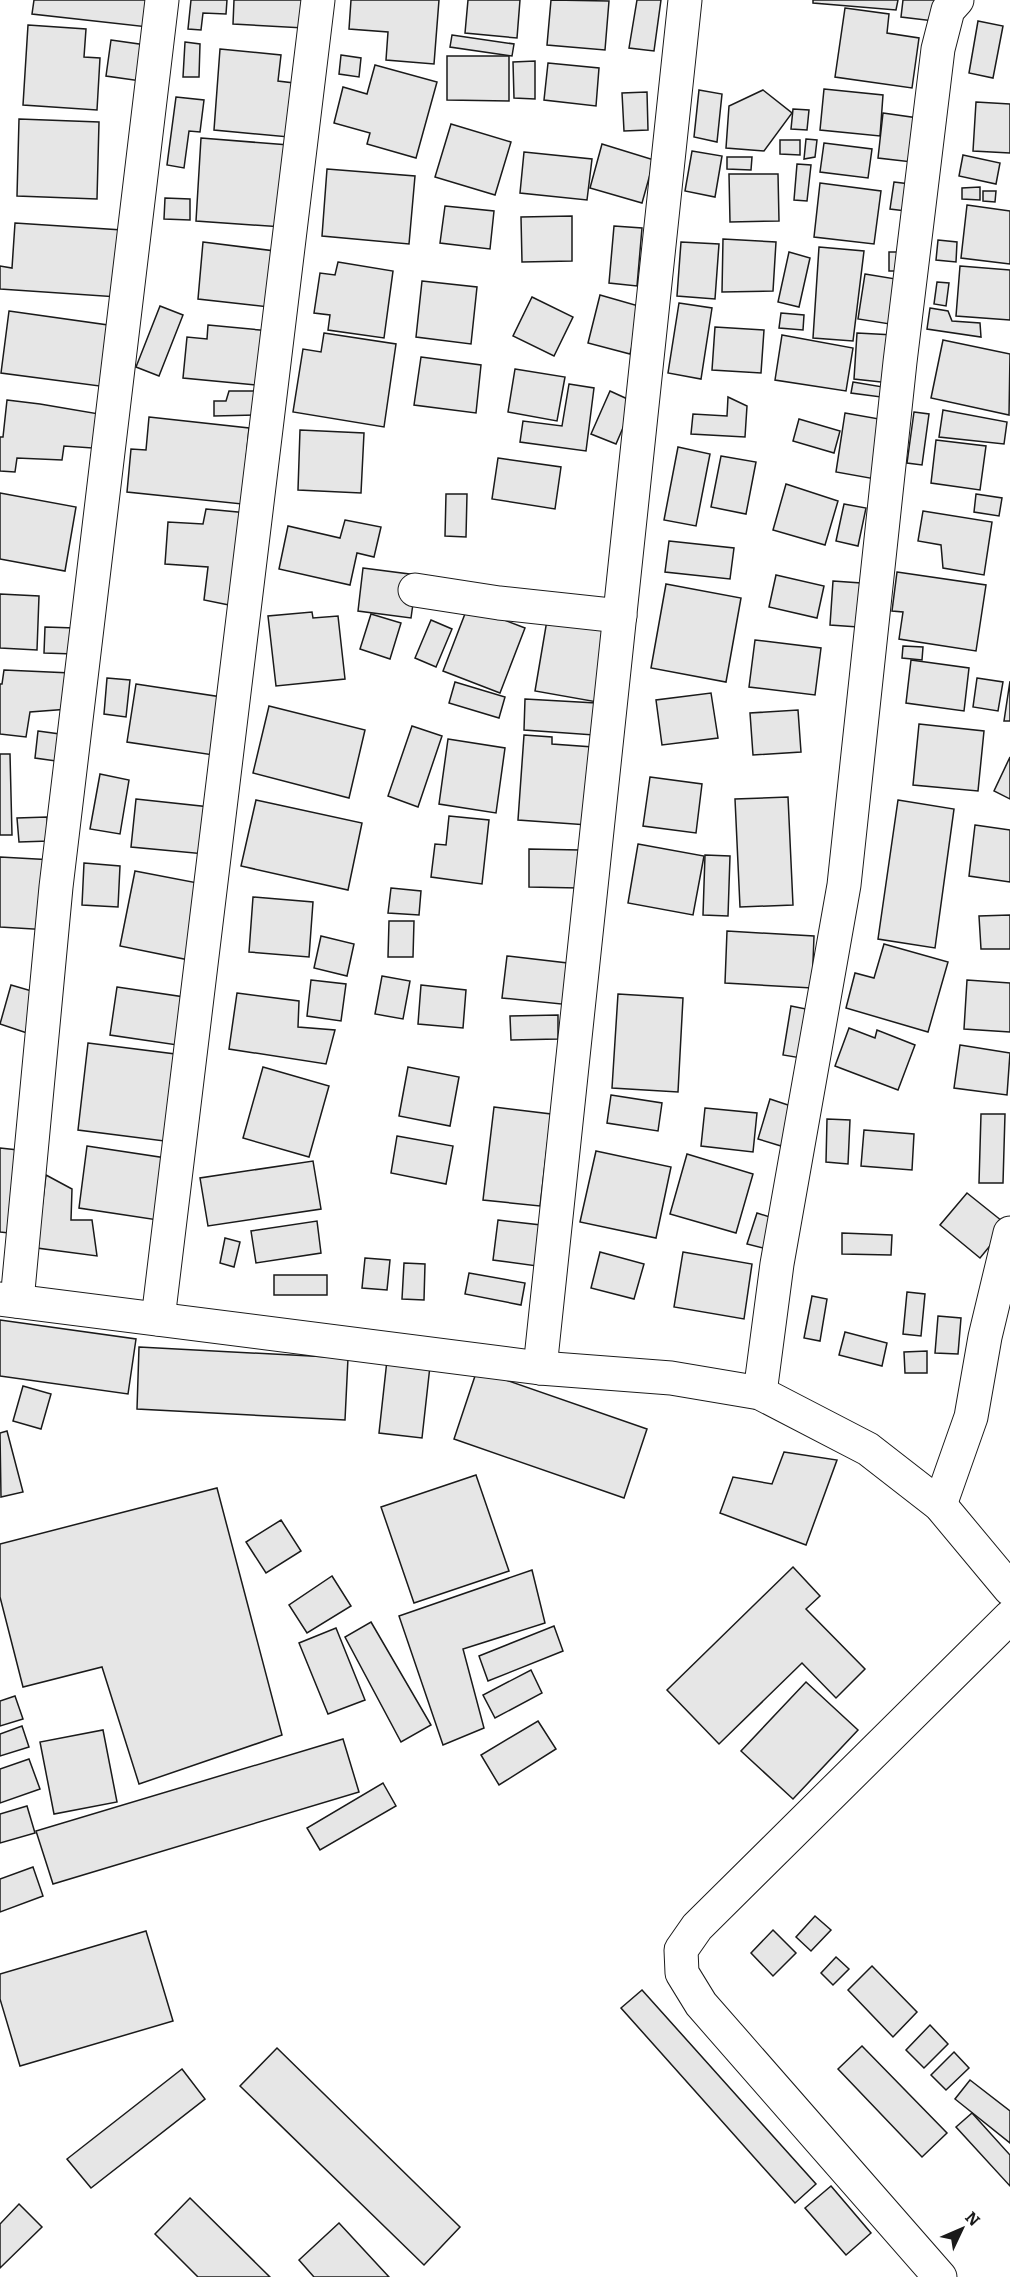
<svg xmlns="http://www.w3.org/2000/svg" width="1010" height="2277" font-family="Bitter,serif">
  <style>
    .building { fill: #e6e6e6; stroke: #1a1a1a; stroke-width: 1.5 }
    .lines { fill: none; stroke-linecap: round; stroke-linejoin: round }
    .street-casing { stroke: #1a1a1a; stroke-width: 35 }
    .secondary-casing { stroke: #1a1a1a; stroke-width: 35 }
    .street { stroke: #fff; stroke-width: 33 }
    .secondary { stroke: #fff; stroke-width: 33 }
  </style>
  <rect width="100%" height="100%" fill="#fff"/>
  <g class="building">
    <polygon points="34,0 151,0 148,27 32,14"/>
    <polygon points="191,0 227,0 226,14 203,13 201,30 188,29"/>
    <polygon points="234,0 305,0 304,28 233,24"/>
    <polygon points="351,0 439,0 434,64 386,60 388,32 349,29"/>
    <polygon points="468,0 520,0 517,38 465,33"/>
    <polygon points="551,0 609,1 605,50 547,45"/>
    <polygon points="637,0 661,0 654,51 629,48"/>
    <polygon points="813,0 898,0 896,10 813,3"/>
    <polygon points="903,0 936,0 934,21 901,17"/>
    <polygon points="845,8 889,14 887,33 919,38 912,88 835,77"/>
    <polygon points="978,21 1003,26 993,78 969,73"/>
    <polygon points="28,25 86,29 84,57 100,58 97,110 23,105"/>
    <polygon points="452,35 514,44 512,56 450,47"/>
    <polygon points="111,40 153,46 148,82 106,76"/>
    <polygon points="185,42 200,44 199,77 183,77"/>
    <polygon points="220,49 281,55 278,81 294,83 289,137 214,130"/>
    <polygon points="341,55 361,58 359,77 339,74"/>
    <polygon points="447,56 509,56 509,101 447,100"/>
    <polygon points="535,61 535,99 514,98 513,62"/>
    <polygon points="548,63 599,68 596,106 544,100"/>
    <polygon points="375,65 437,82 416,158 367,144 370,133 334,123 343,87 367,94"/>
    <polygon points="824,89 883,95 880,136 820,130"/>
    <polygon points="699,90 722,94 717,142 694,137"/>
    <polygon points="763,90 792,113 764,151 726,148 729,106"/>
    <polygon points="647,92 648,130 624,131 622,93"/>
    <polygon points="176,97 204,100 200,132 189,131 184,168 167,165"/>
    <polygon points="976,102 1010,104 1010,153 973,151"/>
    <polygon points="793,109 809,110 807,130 791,129"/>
    <polygon points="883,113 918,118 912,162 878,158"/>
    <polygon points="19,119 99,122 97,199 17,196"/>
    <polygon points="451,124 511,142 495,195 435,177"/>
    <polygon points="201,138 289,145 283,227 196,221"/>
    <polygon points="806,139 817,140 815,157 804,159"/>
    <polygon points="780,140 800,140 800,155 780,154"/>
    <polygon points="824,143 872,149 868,178 820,172"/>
    <polygon points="602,144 654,160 642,203 590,188"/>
    <polygon points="692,151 722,156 715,197 685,191"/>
    <polygon points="524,152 592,159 587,200 520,193"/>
    <polygon points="963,155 1000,163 996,184 959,176"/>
    <polygon points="727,157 752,157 751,170 727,169"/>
    <polygon points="797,164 811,165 807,201 794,200"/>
    <polygon points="327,169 415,176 409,244 322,236"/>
    <polygon points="729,174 778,174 779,221 730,222"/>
    <polygon points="894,182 910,184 906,211 890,209"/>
    <polygon points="820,183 881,191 874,244 814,237"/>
    <polygon points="980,187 980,200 962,199 962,188"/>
    <polygon points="983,191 996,191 995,202 983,201"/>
    <polygon points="165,198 190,199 190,220 164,219"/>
    <polygon points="967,205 1010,211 1010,264 961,258"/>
    <polygon points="445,206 494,211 490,249 440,243"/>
    <polygon points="572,216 572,261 522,262 521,217"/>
    <polygon points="15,223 122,230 118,297 0,289 0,266 12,268"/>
    <polygon points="614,226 642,228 637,286 609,283"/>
    <polygon points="723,239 776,242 773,291 722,292"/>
    <polygon points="938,240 957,242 956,262 936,260"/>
    <polygon points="203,242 275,251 269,307 198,299"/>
    <polygon points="681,242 719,244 715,299 677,296"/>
    <polygon points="819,247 864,251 853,341 813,338"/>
    <polygon points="789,252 810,258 799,307 778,302"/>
    <rect x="889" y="252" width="16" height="19"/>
    <polygon points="338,262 393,271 384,338 328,330 330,315 314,313 320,273 335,275"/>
    <polygon points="960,266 1010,270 1010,320 956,316"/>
    <polygon points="865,274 902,280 896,325 858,319"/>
    <polygon points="422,281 477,287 471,344 416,337"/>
    <polygon points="937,282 949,283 946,306 934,304"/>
    <polygon points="600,295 642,307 630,354 588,343"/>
    <polygon points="532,297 573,317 554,356 513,336"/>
    <polygon points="679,303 712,308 701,379 668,373"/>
    <polygon points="160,306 183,315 159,376 136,367"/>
    <polygon points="930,308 948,311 952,321 980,323 981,337 927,329"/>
    <polygon points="9,311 115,326 107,387 1,373"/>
    <polygon points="781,313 804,315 803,330 779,328"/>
    <polygon points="208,325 271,331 266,386 183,378 187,337 207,339"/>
    <polygon points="715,327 764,330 761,373 712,370"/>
    <polygon points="324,333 396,344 384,427 293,412 303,349 321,352"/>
    <polygon points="857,333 894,335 890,383 854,379"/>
    <polygon points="782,335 853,348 846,391 775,380"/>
    <polygon points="943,340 1010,354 1009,415 931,398"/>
    <polygon points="421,357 481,365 476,413 414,405"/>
    <polygon points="515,369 565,377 557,421 508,412"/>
    <polygon points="853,382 883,387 881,397 851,393"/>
    <polygon points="569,384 594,388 586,451 520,442 523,421 562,426"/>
    <polygon points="229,391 260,391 261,415 214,416 214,401 226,401"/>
    <polygon points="610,391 634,402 616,444 591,434"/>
    <polygon points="728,397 747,406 745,437 691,434 693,414 727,416"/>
    <polygon points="7,400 40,404 111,416 107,449 64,446 62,460 17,458 15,472 0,471 0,437 3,437"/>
    <polygon points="943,410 1007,422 1004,444 939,437"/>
    <polygon points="914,412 929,414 922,465 907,463"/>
    <polygon points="845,413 885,420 875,479 836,472"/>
    <polygon points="149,417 249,428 242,504 127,492 131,449 146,450"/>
    <polygon points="799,419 840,431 834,453 793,441"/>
    <polygon points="300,430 364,433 361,493 298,490"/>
    <polygon points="936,440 986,446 980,490 931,483"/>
    <polygon points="678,447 710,454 696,526 664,520"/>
    <polygon points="721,456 756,462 746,514 711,507"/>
    <polygon points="498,458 561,467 555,509 492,499"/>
    <polygon points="786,484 838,501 825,545 773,530"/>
    <polygon points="0,493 76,507 65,571 0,559"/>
    <polygon points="446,494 467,494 466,537 445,536"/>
    <polygon points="976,494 1002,498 999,516 974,512"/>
    <polygon points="844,504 866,508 858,546 836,541"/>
    <polygon points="206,509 248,513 239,607 204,600 208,567 165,564 168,522 203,524"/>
    <polygon points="923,511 992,522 984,575 943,568 941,545 918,541"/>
    <polygon points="345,520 381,527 374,557 357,553 350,585 279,569 288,526 340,538"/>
    <polygon points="669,541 734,548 730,579 665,572"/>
    <polygon points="363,568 417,575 411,618 358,611"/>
    <polygon points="897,572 986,585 976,651 899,639 903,612 892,611"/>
    <polygon points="776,575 824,586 817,618 769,607"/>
    <polygon points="833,581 861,583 858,627 830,625"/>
    <polygon points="666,584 741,598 726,682 651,668"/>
    <polygon points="0,594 39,596 37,650 0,648"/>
    <polygon points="468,606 525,628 500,693 443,671"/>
    <polygon points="312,612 313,618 338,616 345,679 276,686 268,616"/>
    <polygon points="371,614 401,623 390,659 360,649"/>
    <polygon points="431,620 452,629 436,667 415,658"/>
    <polygon points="547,620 609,631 597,702 535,691"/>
    <polygon points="45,627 75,628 74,654 44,653"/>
    <polygon points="755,640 821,648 815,695 749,687"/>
    <polygon points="903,646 923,647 922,660 902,658"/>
    <polygon points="911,660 969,668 964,711 906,703"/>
    <polygon points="4,670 71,673 69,709 30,712 26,737 0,734 0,684 2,684"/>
    <polygon points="107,678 130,680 126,717 104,714"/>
    <polygon points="977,678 1003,682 998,711 973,707"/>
    <polygon points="1010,681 1010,721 1004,721"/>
    <polygon points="455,682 505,697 499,718 449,703"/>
    <polygon points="136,684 228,698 220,756 127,742"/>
    <polygon points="711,693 718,738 662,745 656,700"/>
    <polygon points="525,699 596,703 594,735 524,730"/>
    <polygon points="269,706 365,730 349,798 253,773"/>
    <polygon points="798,710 801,752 753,755 750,713"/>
    <polygon points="919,724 984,731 978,791 913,785"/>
    <polygon points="412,726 442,736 418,807 388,796"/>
    <polygon points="38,731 67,735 63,762 35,758"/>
    <polygon points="524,735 552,737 552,744 593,747 588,825 518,820"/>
    <polygon points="448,739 505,748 496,813 439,804"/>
    <polygon points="0,754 10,754 12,835 0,835"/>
    <polygon points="1010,757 1010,799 994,791"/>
    <polygon points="100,774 129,780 120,834 90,829"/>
    <polygon points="650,777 702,784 696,833 643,826"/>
    <polygon points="788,797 793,905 740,907 735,799"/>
    <polygon points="136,799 210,807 205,854 131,847"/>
    <polygon points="256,800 362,823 348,890 241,866"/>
    <polygon points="898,800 954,809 935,948 878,939"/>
    <polygon points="449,816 489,820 482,884 431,877 435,844 446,845"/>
    <polygon points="47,817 49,841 19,842 17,818"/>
    <polygon points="975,825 1010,830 1010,882 969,876"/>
    <polygon points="638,844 704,856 693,915 628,903"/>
    <polygon points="529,849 580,850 579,888 529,887"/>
    <polygon points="705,855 730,856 728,916 703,915"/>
    <polygon points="0,857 54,860 50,930 0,927"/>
    <polygon points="84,863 120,866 118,907 82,905"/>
    <polygon points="135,871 203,884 189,960 120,946"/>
    <polygon points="391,888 421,891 419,915 388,913"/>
    <polygon points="253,897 313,902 309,957 249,952"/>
    <polygon points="1010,915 1010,949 981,949 979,916"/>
    <polygon points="389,921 414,921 413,957 388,957"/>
    <polygon points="727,931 814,936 812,988 725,983"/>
    <polygon points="321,936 354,944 347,976 314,968"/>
    <polygon points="884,944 948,962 928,1032 846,1008 855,973 874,978"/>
    <polygon points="507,956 576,964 571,1005 502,998"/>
    <polygon points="382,976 410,981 403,1019 375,1014"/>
    <polygon points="311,980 346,984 341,1021 307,1016"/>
    <polygon points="967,980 1010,983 1010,1032 964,1029"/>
    <polygon points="11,985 42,994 30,1034 0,1024"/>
    <polygon points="421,985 466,990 463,1028 418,1024"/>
    <polygon points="117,987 191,998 184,1046 110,1035"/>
    <polygon points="237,993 299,1001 298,1027 335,1030 326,1064 229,1049"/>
    <polygon points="618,994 683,998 678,1092 612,1088"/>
    <polygon points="791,1006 816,1011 807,1059 783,1055"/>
    <polygon points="558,1015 558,1039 511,1040 510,1016"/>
    <polygon points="849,1028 875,1038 877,1030 915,1045 898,1090 835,1066"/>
    <polygon points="88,1043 191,1056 180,1143 78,1130"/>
    <polygon points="960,1045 1010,1053 1007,1095 954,1088"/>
    <polygon points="263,1067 329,1086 309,1157 243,1138"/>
    <polygon points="408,1067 459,1077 450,1126 399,1116"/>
    <polygon points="611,1095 662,1103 658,1131 607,1123"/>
    <polygon points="770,1099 794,1107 781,1146 758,1139"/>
    <polygon points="494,1107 551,1114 540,1206 483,1200"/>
    <polygon points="705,1108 757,1113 753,1152 701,1146"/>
    <polygon points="981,1114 1005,1114 1003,1183 979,1183"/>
    <polygon points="827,1119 850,1120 848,1164 826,1162"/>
    <polygon points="864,1130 914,1134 912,1170 861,1166"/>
    <polygon points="397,1136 453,1146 446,1184 391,1173"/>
    <polygon points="87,1146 179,1160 171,1222 79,1208"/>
    <polygon points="0,1148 18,1150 9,1233 0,1232"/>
    <polygon points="596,1151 671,1167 656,1238 580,1222"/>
    <polygon points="687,1154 753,1174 736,1233 670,1214"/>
    <polygon points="313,1161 321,1209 208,1226 200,1178"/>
    <polygon points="46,1175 72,1189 71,1220 92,1220 97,1256 37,1248"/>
    <polygon points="967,1193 1007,1225 980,1258 940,1225"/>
    <polygon points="757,1213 776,1219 767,1249 747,1244"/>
    <polygon points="498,1220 541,1225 537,1266 493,1260"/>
    <polygon points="317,1221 321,1253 256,1263 251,1231"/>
    <polygon points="842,1233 892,1235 891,1255 842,1254"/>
    <polygon points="225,1238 240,1242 234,1267 220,1263"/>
    <polygon points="600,1252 644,1264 634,1299 591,1288"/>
    <polygon points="683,1252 752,1264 744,1319 674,1307"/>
    <polygon points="365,1258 390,1260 387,1290 362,1288"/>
    <polygon points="404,1263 425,1264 424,1300 402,1299"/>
    <polygon points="469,1273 525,1283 521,1305 465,1294"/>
    <rect x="274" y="1275" width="53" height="20"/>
    <polygon points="907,1292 925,1294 921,1336 903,1334"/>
    <polygon points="812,1296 827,1299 820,1341 804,1338"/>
    <polygon points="938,1316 961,1318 958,1354 935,1353"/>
    <polygon points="0,1320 136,1339 128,1394 0,1376"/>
    <polygon points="845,1332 887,1343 882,1366 839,1355"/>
    <polygon points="139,1347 348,1358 345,1420 137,1409"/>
    <polygon points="927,1351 927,1373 905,1373 904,1352"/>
    <polygon points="387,1360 430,1366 422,1438 379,1433"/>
    <polygon points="477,1370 647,1429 624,1498 454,1439"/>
    <polygon points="23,1386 51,1394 41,1429 13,1421"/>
    <polygon points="7,1431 23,1492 1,1497 0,1433"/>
    <polygon points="784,1452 837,1460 806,1545 720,1513 733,1477 772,1484"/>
    <polygon points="476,1475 509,1571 414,1603 381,1507"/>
    <polygon points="217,1488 282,1735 139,1784 102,1667 23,1687 0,1597 0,1544"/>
    <polygon points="281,1520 301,1551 266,1573 246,1542"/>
    <polygon points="793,1567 820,1596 806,1609 865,1669 836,1698 802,1663 719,1744 667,1690"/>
    <polygon points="532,1570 545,1623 463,1649 484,1728 443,1745 399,1616"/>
    <polygon points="332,1576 351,1606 307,1633 289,1605"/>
    <polygon points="371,1622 431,1725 401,1742 345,1637"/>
    <polygon points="554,1626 563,1651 488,1681 479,1656"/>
    <polygon points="336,1628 365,1700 328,1714 299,1643"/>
    <polygon points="531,1670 542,1693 495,1718 483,1695"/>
    <polygon points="806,1682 858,1730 793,1799 741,1751"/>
    <polygon points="15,1696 23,1719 0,1726 0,1701"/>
    <polygon points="538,1721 556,1749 499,1785 481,1755"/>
    <polygon points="22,1726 29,1747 0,1756 0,1734"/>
    <polygon points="103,1730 117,1802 54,1814 40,1742"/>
    <polygon points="343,1739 359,1792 53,1884 36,1831"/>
    <polygon points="29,1759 40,1789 0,1803 0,1769"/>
    <polygon points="383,1783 396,1806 320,1850 307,1828"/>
    <polygon points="27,1806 35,1833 0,1843 0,1814"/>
    <polygon points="33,1867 43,1896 0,1912 0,1879"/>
    <polygon points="815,1916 831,1930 811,1951 796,1937"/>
    <polygon points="773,1930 796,1953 773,1976 751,1953"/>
    <polygon points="146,1931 173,2021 20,2066 0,1999 0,1974"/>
    <polygon points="836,1957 849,1969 833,1985 821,1973"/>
    <polygon points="872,1966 917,2012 893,2037 848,1990"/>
    <polygon points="642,1990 816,2184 795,2203 621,2008"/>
    <polygon points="930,2025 948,2044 924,2068 906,2050"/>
    <polygon points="862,2046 947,2133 922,2157 838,2069"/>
    <polygon points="277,2048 460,2227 424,2265 240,2086"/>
    <polygon points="954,2052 969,2068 946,2090 931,2075"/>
    <polygon points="182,2069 205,2099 91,2188 67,2159"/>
    <polygon points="970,2080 1010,2111 1010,2143 955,2099"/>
    <polygon points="972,2113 1010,2155 1010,2186 956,2127"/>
    <polygon points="831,2186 871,2233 846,2255 805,2208"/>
    <polygon points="190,2198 270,2277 198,2277 155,2234"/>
    <polygon points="19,2204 42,2227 0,2268 0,2224"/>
    <polygon points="339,2223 389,2277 314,2277 299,2260"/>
  </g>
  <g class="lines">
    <g class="street-casing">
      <g id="street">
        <polyline points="415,590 499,603 620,616"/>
        <polyline points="17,1301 56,887 162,0"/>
        <polyline points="158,1319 318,0"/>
        <polyline points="540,1368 685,0"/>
        <polyline points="760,1393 777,1264 844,885 900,362 938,49 948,10 957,0"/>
        <polyline points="940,1505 971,1417 985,1337 1010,1233"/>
        <polyline points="940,2277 701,2004 682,1973 681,1950 697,1927 1010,1617"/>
      </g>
    </g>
    <g class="secondary-casing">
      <polyline id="secondary" points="0,1299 540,1368 671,1378 760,1393 868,1449 940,1505 1010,1589"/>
    </g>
    <use href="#street" class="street"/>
    <use href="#secondary" class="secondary"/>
  </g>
  <g transform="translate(962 2229) rotate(46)" stroke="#ffffff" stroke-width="4.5" paint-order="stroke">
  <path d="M0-4.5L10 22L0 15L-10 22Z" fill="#1a1a1a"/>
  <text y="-9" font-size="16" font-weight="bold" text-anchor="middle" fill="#1a1a1a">N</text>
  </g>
</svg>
